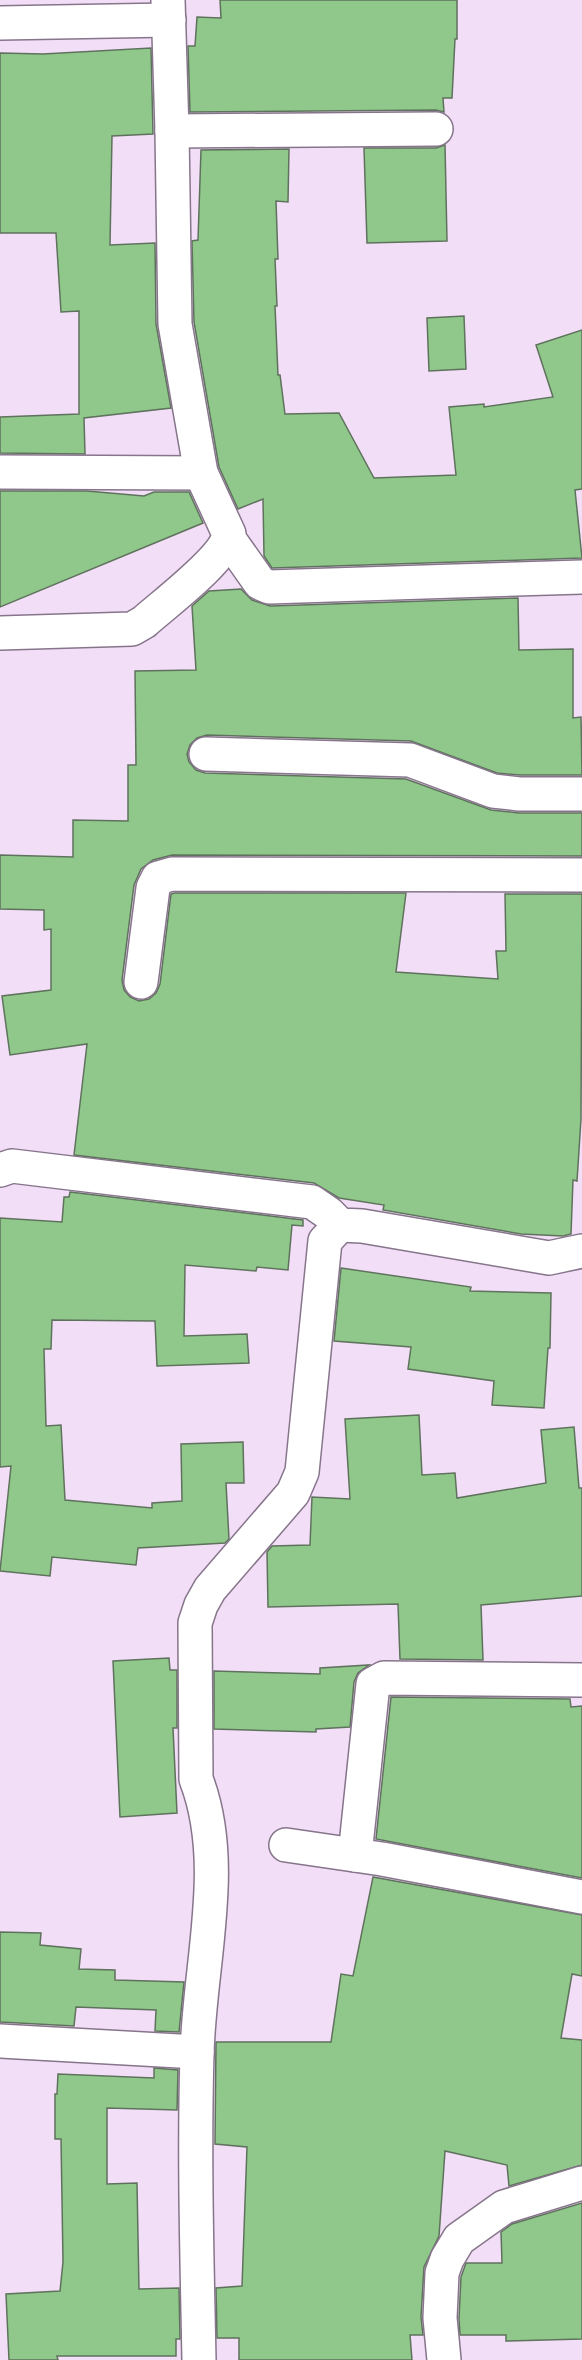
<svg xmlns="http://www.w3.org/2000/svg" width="582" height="2360" font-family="'Nunito Sans',sans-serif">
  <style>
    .building { fill: #90c88b; stroke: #5f725d; stroke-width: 1.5 }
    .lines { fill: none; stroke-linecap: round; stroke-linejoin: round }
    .minor-casing { stroke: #86758b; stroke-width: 36 }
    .minor { stroke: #fff; stroke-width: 33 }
  </style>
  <rect width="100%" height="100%" fill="#f2def6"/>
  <g class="building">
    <polygon points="220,0 457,0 457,39 455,39 452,98 443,98 444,112 436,110 190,112 188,46 195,46 197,17 221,18"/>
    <polygon points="151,48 153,134 112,136 110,245 155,243 156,324 171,408 84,418 85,454 0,453 0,417 79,414 79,311 61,312 56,233 0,233 0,53 43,54"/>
    <polygon points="445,145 447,241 367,243 364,148 436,148"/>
    <polygon points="289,149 288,202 276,201 278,259 275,259 277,306 275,306 278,375 280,375 285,414 339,413 374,478 456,475 449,407 484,404 484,407 553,397 536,345 582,330 582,489 575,490 582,558 272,568 264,556 263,499 238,509 219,467 194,322 192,241 198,240 201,150"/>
    <polygon points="464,316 466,369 429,371 427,318"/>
    <polygon points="0,491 87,491 144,496 154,492 189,492 203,523 0,607"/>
    <polygon points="241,589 252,600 270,606 518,598 519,650 573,649 573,718 581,717 582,775 520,775 497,773 411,741 207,735 197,738 190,745 187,754 189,762 196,770 205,773 406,779 491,810 519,813 582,813 582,856 172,855 153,860 141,869 134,885 122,980 124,990 130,997 139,1001 149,999 156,993 160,984 171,894 175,893 406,893 396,972 498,979 496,951 506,951 505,894 582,894 581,1119 577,1181 573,1180 571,1234 563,1236 521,1234 383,1210 384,1205 339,1198 314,1183 74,1155 87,1044 10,1055 2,996 51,990 51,929 44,930 44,910 0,909 0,855 73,857 73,820 128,821 128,765 136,765 135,671 196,670 192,606 209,591"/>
    <polygon points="70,1192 303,1220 303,1226 292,1225 288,1270 257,1267 256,1271 185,1265 184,1336 247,1334 249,1363 157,1366 155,1321 52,1320 51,1349 44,1349 46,1426 61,1425 65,1500 152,1508 152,1503 182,1501 181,1444 243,1442 244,1483 226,1483 229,1539 225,1543 138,1548 136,1565 52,1557 50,1576 0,1571 11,1466 0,1467 0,1218 62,1222 64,1197 69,1197"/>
    <polygon points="341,1268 471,1287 470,1291 551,1293 550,1348 548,1348 544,1408 492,1405 494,1381 408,1369 411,1347 334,1341"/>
    <polygon points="419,1415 422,1475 455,1473 457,1498 546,1483 541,1430 574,1427 579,1488 582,1488 582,1596 481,1605 483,1660 400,1659 398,1604 268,1607 267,1552 272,1546 310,1545 312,1497 350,1499 345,1419"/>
    <polygon points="169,1658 170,1670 177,1670 177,1728 173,1728 177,1813 120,1817 113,1661"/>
    <polygon points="369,1665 358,1673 354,1682 350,1727 316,1729 316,1732 214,1729 214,1671 320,1674 320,1668"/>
    <polygon points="391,1697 570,1699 571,1707 582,1706 582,1878 376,1839"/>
    <polygon points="373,1877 582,1915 582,1976 572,1974 561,2038 582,2040 582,2165 509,2186 507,2165 445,2151 439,2236 424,2267 421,2317 423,2335 410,2335 412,2360 239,2360 239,2338 217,2338 216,2288 242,2286 247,2147 215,2144 216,2042 331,2042 341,1974 353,1976"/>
    <polygon points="0,1932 41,1933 40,1945 81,1949 79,1969 115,1970 115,1980 184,1982 179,2032 155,2031 156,2010 76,2007 74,2026 0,2022"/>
    <polygon points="154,2068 178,2070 177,2110 107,2108 107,2184 137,2183 139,2289 179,2288 180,2339 176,2339 176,2356 57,2356 58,2360 9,2360 6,2294 60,2291 63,2262 61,2139 55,2139 55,2094 57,2094 58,2074 154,2078"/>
    <polygon points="582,2203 582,2339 506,2341 506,2335 460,2335 459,2318 461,2277 466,2263 502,2263 501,2232 512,2224"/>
  </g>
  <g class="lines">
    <g class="minor-casing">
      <g id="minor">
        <polyline points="0,23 169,20"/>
        <polyline points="172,131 436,129"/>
        <polyline points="0,472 201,473"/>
        <polyline points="229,539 260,583 269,587 582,577"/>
        <path d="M0,633L132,629L144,622C164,604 226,558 229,534L201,473L175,324L172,131L168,0"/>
        <polyline points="206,754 410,760 493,791 519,794 582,794"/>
        <polyline points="141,982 153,888 158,878 172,874 582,875"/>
        <polyline points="0,1170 12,1166 312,1202 328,1213 340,1225 362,1226 549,1258 582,1251"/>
        <polyline points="286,1845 382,1859 582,1897"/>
        <polyline points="355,1855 373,1684 384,1678 582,1680"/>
        <polyline points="0,2041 197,2052"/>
        <path d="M199,2360C197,2258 194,2156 197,2054C199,1965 229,1864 196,1779L195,1623L201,1605L210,1589L293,1493L302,1472L325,1241L340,1225"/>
        <polyline points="444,2360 440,2318 442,2273 447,2259 459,2239 504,2207 582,2183"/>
      </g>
    </g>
    <use href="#minor" class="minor"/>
  </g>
</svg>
